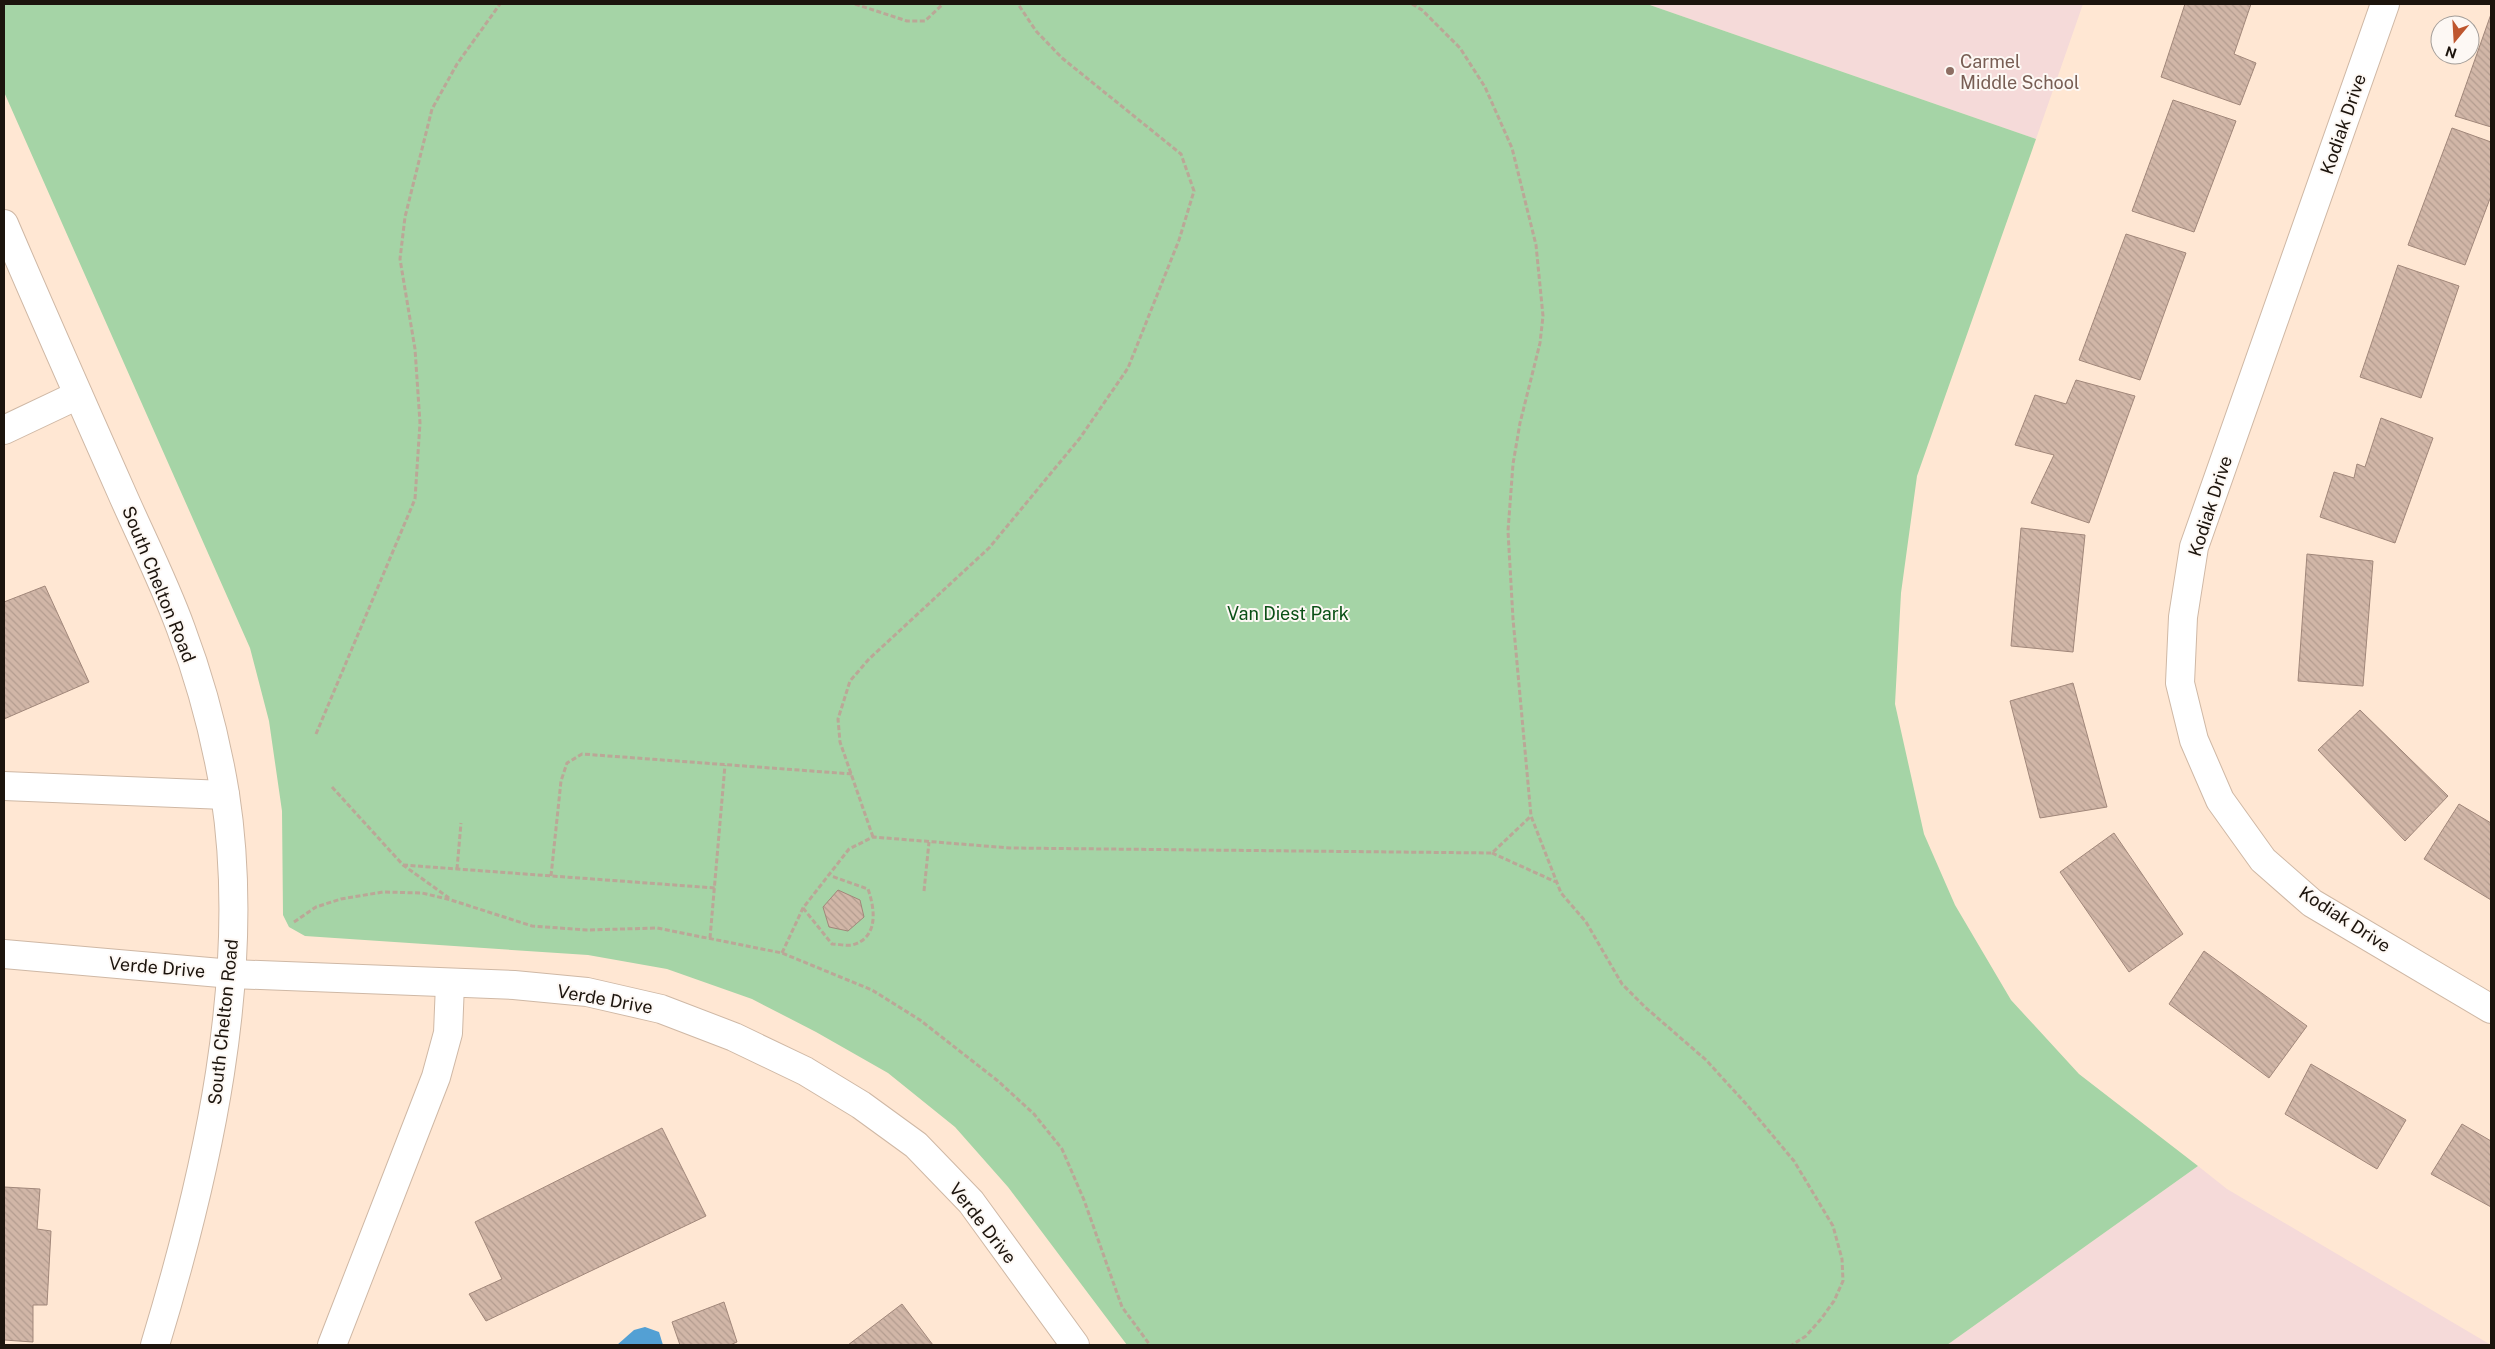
<svg xmlns="http://www.w3.org/2000/svg" width="2495" height="1349" font-family="'Public Sans',sans-serif">
  <style>
    .education { fill: #f5dad9 }
    .green { fill: #a5d4a6 }
    .water { fill: #53a0d4 }
    .building { fill: url(#building-back-hatch); stroke: #a1877a }
    .lines { fill: none; stroke-linecap: round; stroke-linejoin: round }
    .minor-casing { stroke: #cfb8a5; stroke-width: 30 }
    .tertiary-casing { stroke: #cfb8a5; stroke-width: 30 }
    .secondary-casing { stroke: #cfb8a5; stroke-width: 30 }
    .path { stroke: #bba797; stroke-width: 3; stroke-dasharray: 5 2.5; stroke-linecap: butt }
    .minor { stroke: #fff; stroke-width: 28 }
    .tertiary { stroke: #fff; stroke-width: 28 }
    .secondary { stroke: #fff; stroke-width: 28 }
    .education-dot { fill: #8d6e63; stroke: #fdf8f4; stroke-width: 2 }
    .labels { text-anchor: middle; dominant-baseline: central; stroke-width: 4; stroke-linejoin: round; paint-order: stroke }
    .education-label { font-size: 18px; fill: #785e54; stroke: #fdf8f4; text-anchor: start }
    .street-label { font-size: 18px; fill: #1c140d; stroke: #fdf8f4 }
    .park-label { font-size: 18px; fill: #0a5016; stroke: #fdf8f4 }
  </style>
  <defs>
    <pattern id="building-back-hatch" width="6" height="6" patternUnits="userSpaceOnUse" patternTransform="scale(1.25)"><rect width="6" height="6" fill="#d1b6a7"/><path d="M-1 5l2 2M0 0l6 6M5-1l2 2" fill="none" stroke="#b39c8f"/></pattern>
  </defs>
  <rect width="100%" height="100%" fill="#ffe7d3"/>
  <g class="education">
    <polygon points="1647,4 2083,4 2036,139"/>
    <polygon points="2198,1166 2227,1189 2491,1345 1947,1345"/>
  </g>
  <polygon class="green" points="4,4 1647,4 2036,139 1917,476 1901,593 1895,704 1924,834 1955,905 2011,1000 2079,1074 2198,1166 1947,1345 1127,1345 1008,1187 955,1127 888,1073 816,1032 752,999 667,969 588,955 305,936 289,927 283,915 282,811 269,721 250,648 4,92"/>
  <polygon class="water" points="645,1327 659,1332 663,1345 617,1345 634,1330"/>
  <g class="building">
    <polygon points="2185,4 2251,4 2234,54 2256,63 2240,105 2161,77"/>
    <polygon points="2491,14 2491,127 2455,116"/>
    <polygon points="2173,100 2236,121 2194,232 2132,211"/>
    <polygon points="2452,128 2491,142 2491,196 2465,265 2408,245"/>
    <polygon points="2126,234 2186,253 2140,380 2079,360"/>
    <polygon points="2398,265 2459,286 2421,398 2360,377"/>
    <polygon points="2076,380 2135,396 2089,523 2031,503 2054,455 2015,445 2035,395 2066,404"/>
    <polygon points="2381,418 2433,438 2395,543 2320,517 2334,472 2354,478 2357,464 2365,467"/>
    <polygon points="2021,528 2085,535 2073,652 2011,646"/>
    <polygon points="2307,554 2373,561 2363,686 2298,681"/>
    <polygon points="45,586 89,682 4,719 4,602"/>
    <polygon points="2073,683 2107,807 2040,818 2010,701"/>
    <polygon points="2360,710 2448,796 2405,841 2318,750"/>
    <polygon points="2459,804 2491,823 2491,900 2424,859"/>
    <polygon points="2114,833 2183,934 2129,972 2060,872"/>
    <polygon points="838,890 860,900 864,917 848,931 829,927 823,907"/>
    <polygon points="2204,951 2307,1026 2269,1078 2169,1004"/>
    <polygon points="2311,1064 2406,1120 2377,1169 2285,1114"/>
    <polygon points="2462,1124 2491,1141 2491,1207 2431,1174"/>
    <polygon points="662,1128 706,1216 486,1321 469,1294 502,1279 475,1222"/>
    <polygon points="4,1187 40,1189 37,1229 51,1231 47,1305 33,1305 33,1342 4,1340"/>
    <polygon points="724,1302 737,1342 730,1345 680,1345 672,1322"/>
    <polygon points="902,1304 933,1345 848,1345"/>
  </g>
  <g class="lines">
    <g class="minor-casing">
      <g id="minor">
        <polyline points="2385,4 2194,547 2183,617 2180,683 2194,740 2220,800 2263,860 2312,903 2491,1009"/>
        <polyline points="4,430 78,395"/>
        <polyline points="4,786 225,795"/>
        <polyline points="232,974 514,985 587,992 661,1009 734,1037 805,1071 861,1105 916,1145 971,1202 1075,1345"/>
        <polyline points="332,1345 436,1077 448,1033 450,984"/>
      </g>
    </g>
    <g class="tertiary-casing">
      <polyline id="tertiary" points="4,954 232,974"/>
    </g>
    <g class="secondary-casing">
      <path id="secondary" d="M4,224C42,313 81,401 120,489C140,535 164,582 181,629C201,682 216,739 225,794C253,974 207,1174 155,1345"/>
    </g>
    <g class="path">
      <polyline points="855,4 907,21 925,21 943,4"/>
      <polyline points="1412,4 1422,10 1460,48 1485,87 1512,148 1536,245 1543,316 1540,343 1520,423 1513,464 1508,531 1513,619 1531,816 1561,893 1586,922 1622,984 1645,1007 1706,1060 1748,1106 1794,1161 1833,1226 1842,1259 1843,1281 1834,1301 1821,1319 1806,1336 1792,1345"/>
      <polyline points="316,734 415,499 420,423 415,349 400,259 405,217 432,109 457,64 500,4"/>
      <polyline points="332,787 403,865 449,898"/>
      <polyline points="873,837 840,742 838,719 850,681 869,659 989,548 1080,438 1128,368 1179,240 1194,191 1181,154 1062,58 1036,31 1018,4"/>
      <polyline points="1492,853 1556,882"/>
      <polyline points="403,865 715,888"/>
      <polyline points="457,869 461,823"/>
      <polyline points="551,876 561,781 567,763 582,754 852,774"/>
      <polyline points="924,891 929,842"/>
      <path d="M803,908L832,944C838,944 846,946 852,945C879,938 875,909 868,889L831,876"/>
      <polyline points="294,922 316,907 341,899 383,892 422,893 451,900 532,926 587,930 657,928 782,953 872,990 920,1020 998,1081 1034,1114 1062,1149 1084,1200 1122,1307 1150,1345"/>
      <polyline points="710,938 725,765"/>
      <polyline points="782,953 803,908 849,849 873,837 1010,848 1492,853 1531,816"/>
    </g>
    <use href="#minor" class="minor"/>
    <use href="#tertiary" class="tertiary"/>
    <use href="#secondary" class="secondary"/>
  </g>
  <circle class="education-dot" cx="1950" cy="71" r="5"/>
  <g class="labels">
    <g class="education-label">
      <text x="1960" y="61">Carmel<tspan x="1960" dy="21">Middle School</tspan></text>
    </g>
    <g class="street-label">
      <text transform="translate(2343 124) rotate(-71)">Kodiak Drive</text>
      <text transform="translate(2210 506) rotate(-72)">Kodiak Drive</text>
      <text transform="translate(159 584) rotate(68)">South Chelton Road</text>
      <text transform="translate(2345 919) rotate(33)">Kodiak Drive</text>
      <text transform="translate(157 967) rotate(5)">Verde Drive</text>
      <text transform="translate(605 999) rotate(10)">Verde Drive</text>
      <text transform="translate(223 1022) rotate(-84)">South Chelton Road</text>
      <text transform="translate(983 1223) rotate(52)">Verde Drive</text>
    </g>
    <g class="park-label">
      <text x="1288" y="613">Van Diest Park</text>
    </g>
  </g>
  <rect width="2495" height="1349" fill="none" stroke="#1c140d" stroke-width="10"/>
  <g transform="translate(2455 40) rotate(198)"><circle r="24" fill="#fdf8f4" stroke="#a39d98"/>
  <path d="M0-4L9 19L0 12L-9 19Z" fill="#be562e"/>
  <text y="-8" font-size="14" font-weight="bold" text-anchor="middle" fill="#1c140d">N</text>
  </g>
</svg>
